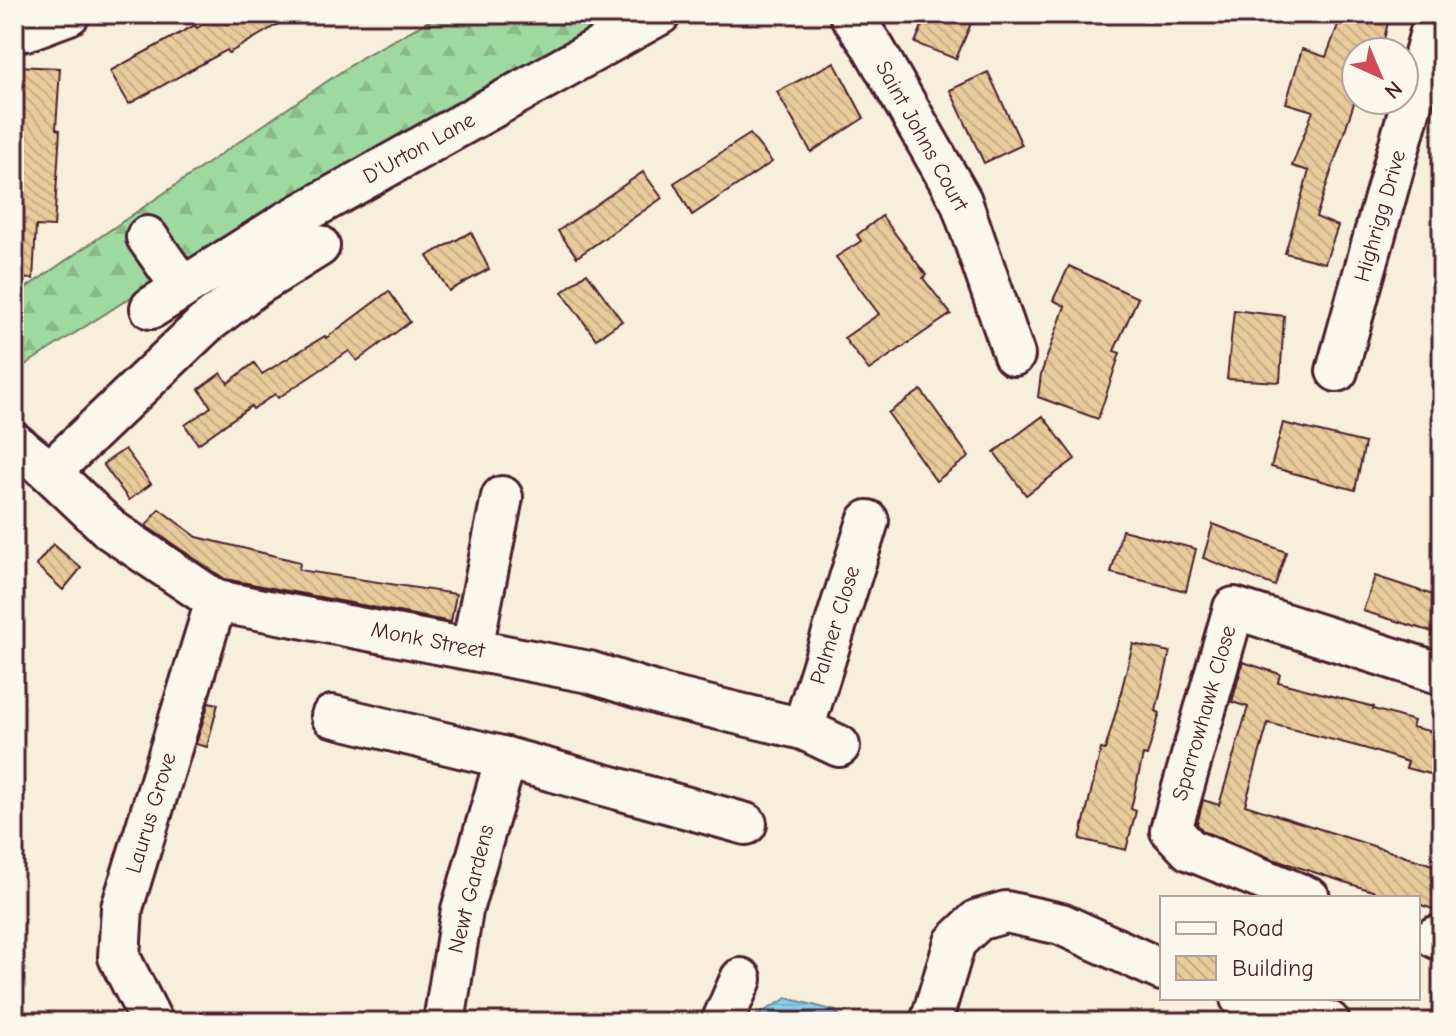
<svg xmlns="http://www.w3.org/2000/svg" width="1456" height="1036" font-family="'Comic Neue',sans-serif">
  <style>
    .forest { fill: url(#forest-firs); stroke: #747c65; stroke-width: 2 }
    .water { fill: url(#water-rules); stroke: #70899e; stroke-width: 2 }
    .building { fill: url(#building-back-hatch); stroke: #4a1f2b; stroke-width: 2 }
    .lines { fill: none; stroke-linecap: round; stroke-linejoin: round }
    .minor-casing { stroke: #4a1f2b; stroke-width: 46 }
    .minor { stroke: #fbf7ec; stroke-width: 40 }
    .labels { text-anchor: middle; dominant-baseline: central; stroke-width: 8; stroke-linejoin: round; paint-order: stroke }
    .street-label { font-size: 22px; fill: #4a1f2b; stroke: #fbf7ec }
  </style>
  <defs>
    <pattern id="forest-firs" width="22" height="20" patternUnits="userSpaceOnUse" patternTransform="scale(2)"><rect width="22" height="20" fill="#9ed99f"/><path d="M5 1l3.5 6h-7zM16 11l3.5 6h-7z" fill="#8aba89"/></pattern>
    <pattern id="water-rules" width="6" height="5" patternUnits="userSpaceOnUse" patternTransform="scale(2)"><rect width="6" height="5" fill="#89cfea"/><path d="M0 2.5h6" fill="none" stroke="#78b1c9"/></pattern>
    <pattern id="building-back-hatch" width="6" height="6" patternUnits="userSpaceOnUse" patternTransform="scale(2)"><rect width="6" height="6" fill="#e7cb9b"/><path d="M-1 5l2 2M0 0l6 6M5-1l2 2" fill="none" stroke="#c8ae86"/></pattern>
  </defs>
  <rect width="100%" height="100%" fill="#f7eedc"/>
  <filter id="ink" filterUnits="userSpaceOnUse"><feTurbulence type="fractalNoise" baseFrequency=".0125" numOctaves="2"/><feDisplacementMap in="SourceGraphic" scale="16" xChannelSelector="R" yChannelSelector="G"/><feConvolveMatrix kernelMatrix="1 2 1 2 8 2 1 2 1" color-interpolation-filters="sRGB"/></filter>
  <g filter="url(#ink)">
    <polygon class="forest" points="442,14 620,14 258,216 14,372 14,296 364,56"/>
    <polygon class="water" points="787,998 835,1011 845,1022 752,1022 754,1017"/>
    <g class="building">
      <polygon points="221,14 295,14 229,53 227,50 129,104 110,71 195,25 197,28"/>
      <polygon points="927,14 975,14 956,59 915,43"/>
      <polygon points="1342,14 1390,14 1381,52 1356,52 1356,97 1316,217 1338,226 1325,263 1285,253 1309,171 1292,166 1313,111 1286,103 1302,49 1326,57"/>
      <polygon points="834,62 864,118 811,152 777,92"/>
      <polygon points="15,66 60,68 56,129 60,130 54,227 36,226 33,279 14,278"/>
      <polygon points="988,72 1022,145 984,163 950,90"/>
      <polygon points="750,134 772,162 692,215 674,183"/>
      <polygon points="643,172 662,198 577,257 558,231"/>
      <polygon points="882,216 926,275 923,278 951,314 869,370 844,338 879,314 836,257 861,241 857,235"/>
      <polygon points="471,232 489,269 449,291 427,256"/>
      <polygon points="1069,266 1138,298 1114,351 1120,353 1098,419 1038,397 1041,374 1065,306 1053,300"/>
      <polygon points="587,273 622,321 596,339 562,292"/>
      <polygon points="389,291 410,322 357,361 349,351 278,398 275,394 253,409 251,406 198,444 185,425 211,407 199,389 221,373 228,383 254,363 262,374 325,336 326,338"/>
      <polygon points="1234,310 1284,316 1280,382 1227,379"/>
      <polygon points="921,390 969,457 936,481 888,413"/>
      <polygon points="1043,416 1075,459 1026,495 994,452"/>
      <polygon points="1283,423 1365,443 1355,490 1271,467"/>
      <polygon points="125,449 151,484 129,500 103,464"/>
      <polygon points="159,509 197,537 300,562 299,570 456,594 451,622 225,579 146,526"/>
      <polygon points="1213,524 1286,552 1275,586 1203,558"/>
      <polygon points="1122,530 1196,549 1186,591 1111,573"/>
      <polygon points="53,544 81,568 63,590 36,565"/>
      <polygon points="1375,576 1442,598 1442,635 1363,611"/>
      <polygon points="1133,644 1170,652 1156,711 1160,713 1147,756 1143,755 1131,809 1136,811 1126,850 1080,839 1101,749 1105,750 1117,708"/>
      <polygon points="1243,662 1280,674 1278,682 1374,707 1373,709 1414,721 1412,727 1442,734 1442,777 1406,768 1408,762 1364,748 1268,723 1245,805 1442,868 1442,912 1418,904 1418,898 1394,898 1273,859 1203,831 1197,824 1203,800 1219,805 1248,707 1232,702"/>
      <polygon points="209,702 218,704 207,747 196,744"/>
    </g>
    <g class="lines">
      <g class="minor-casing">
        <g id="minor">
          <polyline points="850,14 873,47 961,201 1014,355"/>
          <polyline points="14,30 26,30 69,14"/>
          <polyline points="147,237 182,287"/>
          <polyline points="319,246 255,286 204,325 50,472 111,530 216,601 589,672 665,696 803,729 839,746"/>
          <polyline points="151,308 287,222 660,14"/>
          <polyline points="1337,371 1436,14"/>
          <polyline points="14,443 50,472"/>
          <polyline points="472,648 502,497"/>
          <polyline points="332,716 506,758 746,824"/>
          <polyline points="803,729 868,521"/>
          <polyline points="1309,898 1190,850 1171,830 1234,608 1442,674"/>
          <polyline points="1435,937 1442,940"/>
          <polyline points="1241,998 1288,1008 1329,1022"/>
          <polyline points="152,1022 119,957 122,908 216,601"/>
          <polyline points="444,1022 462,910 506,758"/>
          <polyline points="722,1022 741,979"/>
          <polyline points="931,1022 955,942 978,920 1006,912 1061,924 1162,970"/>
        </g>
      </g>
      <use href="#minor" class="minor"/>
    </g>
  </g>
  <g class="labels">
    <g class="street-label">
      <text transform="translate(922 136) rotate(61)">Saint Johns Court</text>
      <text transform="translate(419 148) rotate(-29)">D'Urton Lane</text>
      <text transform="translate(1380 216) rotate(-74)">Highrigg Drive</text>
      <text transform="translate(835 625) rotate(-73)">Palmer Close</text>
      <text transform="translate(428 640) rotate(11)">Monk Street</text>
      <text transform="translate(1204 713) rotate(-74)">Sparrowhawk Close</text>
      <text transform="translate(151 813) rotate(-73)">Laurus Grove</text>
      <text transform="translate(471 889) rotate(-76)">Newt Gardens</text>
    </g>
  </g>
  <rect width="1456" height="1036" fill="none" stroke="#fbf7ec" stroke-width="48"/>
  <rect x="24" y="24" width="1408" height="988" fill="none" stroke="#4a1f2b" stroke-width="3" filter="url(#ink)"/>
  <rect x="1160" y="896" width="260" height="104" fill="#fbf7ec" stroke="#b4a19f" stroke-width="2"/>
  <rect x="1176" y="922" width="40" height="12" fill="#fbf7ec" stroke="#b4a19f" stroke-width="2"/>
  <text x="1232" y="936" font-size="24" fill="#4a1f2b">Road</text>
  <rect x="1176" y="956" width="40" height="24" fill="url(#building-back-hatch)" stroke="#b4a19f" stroke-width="2"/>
  <text x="1232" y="976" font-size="24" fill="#4a1f2b">Building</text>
  <g transform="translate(1380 76) rotate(136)"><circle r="38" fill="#fbf7ec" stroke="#b4a19f" stroke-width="2"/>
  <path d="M0-6L14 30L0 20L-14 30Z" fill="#d1495b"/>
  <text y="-12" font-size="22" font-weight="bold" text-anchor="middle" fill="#4a1f2b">N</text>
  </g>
</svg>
